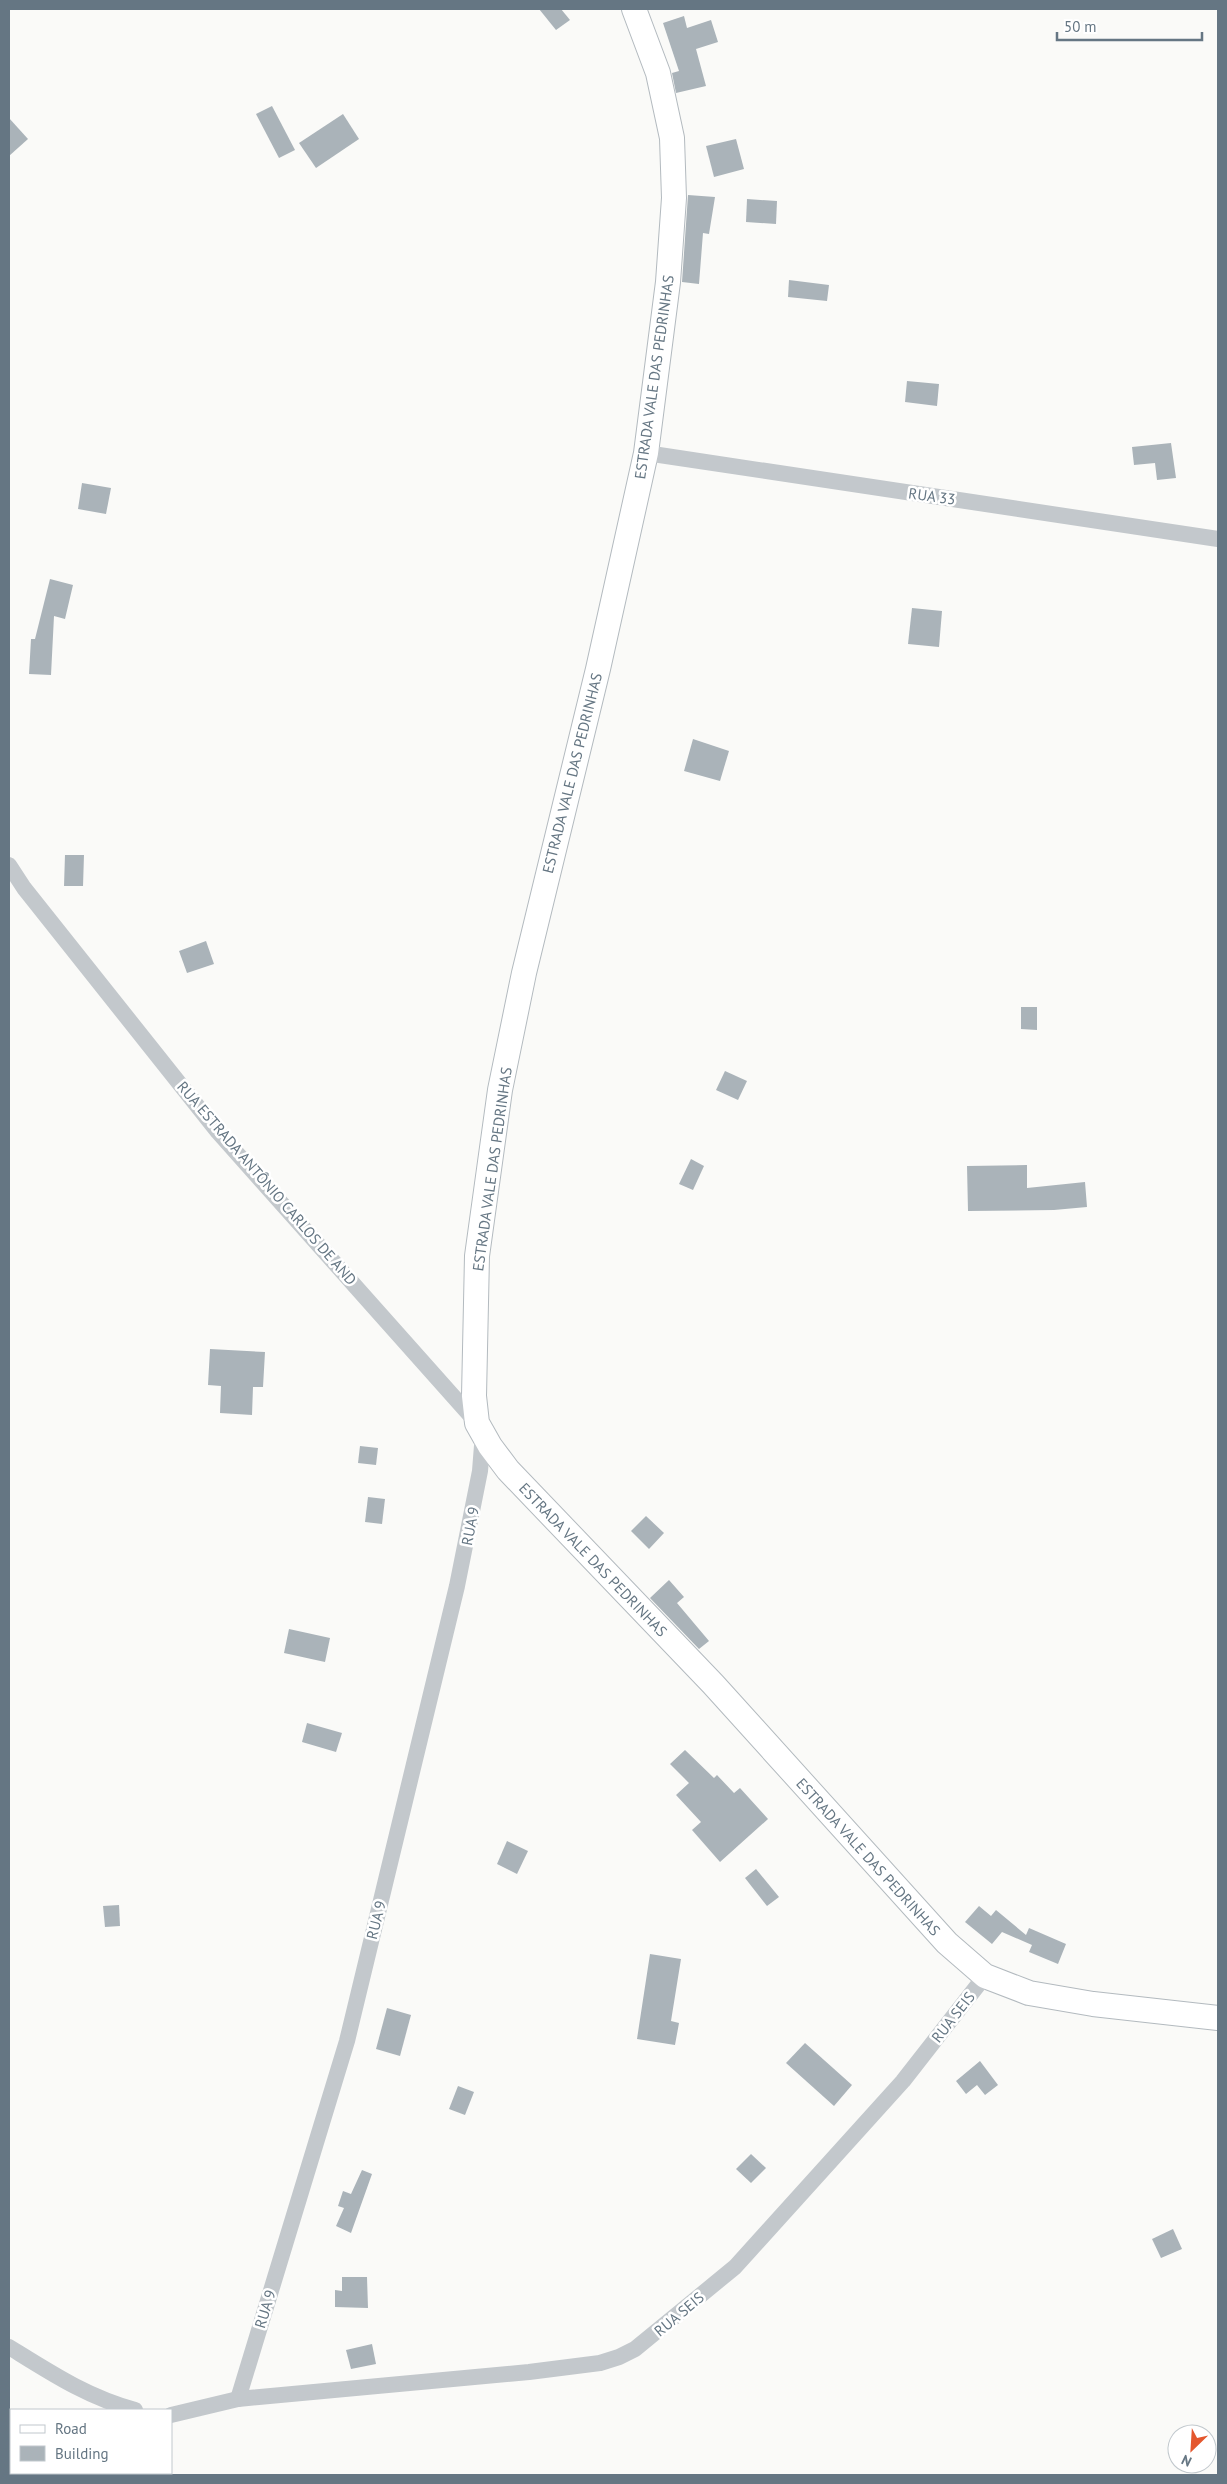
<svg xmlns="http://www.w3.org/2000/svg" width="1227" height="2484" font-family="'PT Sans',sans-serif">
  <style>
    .building { fill: #aab3b9 }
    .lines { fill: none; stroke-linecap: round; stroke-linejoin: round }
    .secondary-casing { stroke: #b3babf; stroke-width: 26 }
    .street { stroke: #c3c8cc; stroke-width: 16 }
    .secondary { stroke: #fff; stroke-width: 24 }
    .labels { text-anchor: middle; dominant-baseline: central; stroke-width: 5; stroke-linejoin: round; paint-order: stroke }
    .street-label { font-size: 15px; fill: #657683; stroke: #fff }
  </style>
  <rect width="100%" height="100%" fill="#fafaf8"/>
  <g class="building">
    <polygon points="539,9 561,9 570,20 556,30"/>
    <polygon points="684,16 687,28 711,20 718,42 696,49 706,86 676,93 672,73 679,71 663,23"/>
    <polygon points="272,106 295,150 279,158 256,114"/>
    <polygon points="343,114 359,139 316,168 299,143"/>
    <polygon points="9,118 28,139 9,156"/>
    <polygon points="736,139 744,169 714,177 706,146"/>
    <polygon points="688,195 715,197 709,234 703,233 699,284 682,282"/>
    <polygon points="747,199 777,201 776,224 746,222"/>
    <polygon points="789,280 829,285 827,301 788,297"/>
    <polygon points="907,381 939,384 937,406 905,402"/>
    <polygon points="1171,443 1176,478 1157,480 1155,463 1134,465 1132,447"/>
    <polygon points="82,483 111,488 106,514 78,509"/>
    <polygon points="50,579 73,585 65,619 54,616 51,675 29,674 31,639 35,639"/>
    <polygon points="912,608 942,611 939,647 908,644"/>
    <polygon points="693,739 729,751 720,781 684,771"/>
    <polygon points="65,855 84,855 83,886 64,886"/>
    <polygon points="206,941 214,964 187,973 179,951"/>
    <polygon points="1021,1007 1037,1007 1037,1030 1021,1029"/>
    <polygon points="725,1071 747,1081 738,1100 716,1090"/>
    <polygon points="691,1159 704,1166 693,1190 679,1184"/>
    <polygon points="1027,1165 1027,1188 1085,1182 1087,1207 1054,1210 968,1211 967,1166"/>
    <polygon points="210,1349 265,1352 263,1387 253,1387 252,1415 220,1413 221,1386 208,1385"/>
    <polygon points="360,1446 378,1448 376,1465 358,1463"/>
    <polygon points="368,1497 385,1499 382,1524 365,1522"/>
    <polygon points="646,1516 664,1533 649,1549 631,1531"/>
    <polygon points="669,1580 684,1597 677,1603 709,1641 699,1649 650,1598"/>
    <polygon points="289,1629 330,1638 325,1662 284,1653"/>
    <polygon points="307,1723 342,1733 336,1752 302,1742"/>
    <polygon points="685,1750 714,1778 717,1775 734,1793 740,1788 768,1819 720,1862 692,1830 701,1822 676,1795 689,1783 670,1764"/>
    <polygon points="507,1841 528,1851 517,1874 497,1864"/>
    <polygon points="756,1869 779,1897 767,1906 745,1878"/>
    <polygon points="119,1905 120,1926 105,1927 103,1906"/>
    <polygon points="979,1906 991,1916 996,1910 1026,1935 1029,1928 1066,1944 1058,1964 1029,1952 1032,1945 1002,1932 992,1944 965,1922"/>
    <polygon points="650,1954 681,1959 671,2021 679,2023 675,2045 637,2039"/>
    <polygon points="387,2008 411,2015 400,2056 376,2049"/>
    <polygon points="805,2043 852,2085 834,2106 786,2063"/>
    <polygon points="980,2061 998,2085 985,2095 977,2085 966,2094 956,2081"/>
    <polygon points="458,2086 474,2092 465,2115 449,2109"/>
    <polygon points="751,2154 766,2168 751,2183 736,2169"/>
    <polygon points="362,2170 372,2174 351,2233 336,2226 344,2208 338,2206 343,2191 351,2194"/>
    <polygon points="1173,2229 1182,2249 1161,2258 1152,2239"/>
    <polygon points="342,2277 367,2277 368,2308 335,2307 335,2290 342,2291"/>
    <polygon points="372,2344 376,2364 351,2369 346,2350"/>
  </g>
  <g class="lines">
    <g class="secondary-casing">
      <g id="secondary">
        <path id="s1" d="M634,9L658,73L672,138L674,198L668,282L646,453L598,669L524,973L500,1090L477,1256L474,1396L477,1423L490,1446L508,1470L713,1684L947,1943L985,1976L1029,1993L1093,2004L1218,2018"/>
      </g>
    </g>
    <g class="street">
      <polyline points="646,453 1218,539"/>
      <polyline points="9,865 24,888 218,1132 477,1423"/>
      <path d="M9,2347C51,2373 87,2397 135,2410"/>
      <polyline points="238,2399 347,2041 457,1586 480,1471 483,1433"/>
      <polyline points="171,2415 238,2399 529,2372 600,2363 619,2357 635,2349 735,2267 903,2081 985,1976"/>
    </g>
    <use href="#secondary" class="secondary"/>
  </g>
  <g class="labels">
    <g class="street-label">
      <text transform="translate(654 377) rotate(-82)">ESTRADA VALE DAS PEDRINHAS</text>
      <text transform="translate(932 496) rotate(8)">RUA 33</text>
      <text transform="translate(572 773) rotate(-76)">ESTRADA VALE DAS PEDRINHAS</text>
      <text transform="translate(492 1169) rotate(-82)">ESTRADA VALE DAS PEDRINHAS</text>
      <text transform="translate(267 1183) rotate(49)">RUA ESTRADA ANTÔNIO CARLOS DE AND</text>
      <text transform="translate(470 1526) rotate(-79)">RUA 9</text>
      <text stroke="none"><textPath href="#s1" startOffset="1620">ESTRADA VALE DAS PEDRINHAS</textPath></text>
      <text stroke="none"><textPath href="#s1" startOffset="2025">ESTRADA VALE DAS PEDRINHAS</textPath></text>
      <text transform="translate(376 1920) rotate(-76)">RUA 9</text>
      <text transform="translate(953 2017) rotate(-52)">RUA SEIS</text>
      <text transform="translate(265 2309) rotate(-73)">RUA 9</text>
      <text transform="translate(679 2314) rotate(-40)">RUA SEIS</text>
    </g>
  </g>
  <rect width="1227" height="2484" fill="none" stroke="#657683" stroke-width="20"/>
  <rect x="10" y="2409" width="162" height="65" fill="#ffffff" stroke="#c1c8cd"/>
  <rect x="20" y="2425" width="25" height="8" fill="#ffffff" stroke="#c1c8cd"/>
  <text x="55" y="2434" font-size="15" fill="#657683">Road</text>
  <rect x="20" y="2446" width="25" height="15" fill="#aab3b9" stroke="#c1c8cd"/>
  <text x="55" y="2459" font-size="15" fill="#657683">Building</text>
  <g transform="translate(1192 2449) rotate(205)"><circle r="24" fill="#ffffff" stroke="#c1c8cd"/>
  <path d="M0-4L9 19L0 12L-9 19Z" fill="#e4572e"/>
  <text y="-8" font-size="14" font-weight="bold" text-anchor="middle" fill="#657683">N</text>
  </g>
  <path d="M1057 32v8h145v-8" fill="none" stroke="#657683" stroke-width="2.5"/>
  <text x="1064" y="32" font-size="15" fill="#657683" stroke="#ffffff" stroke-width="4" paint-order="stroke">50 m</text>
</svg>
